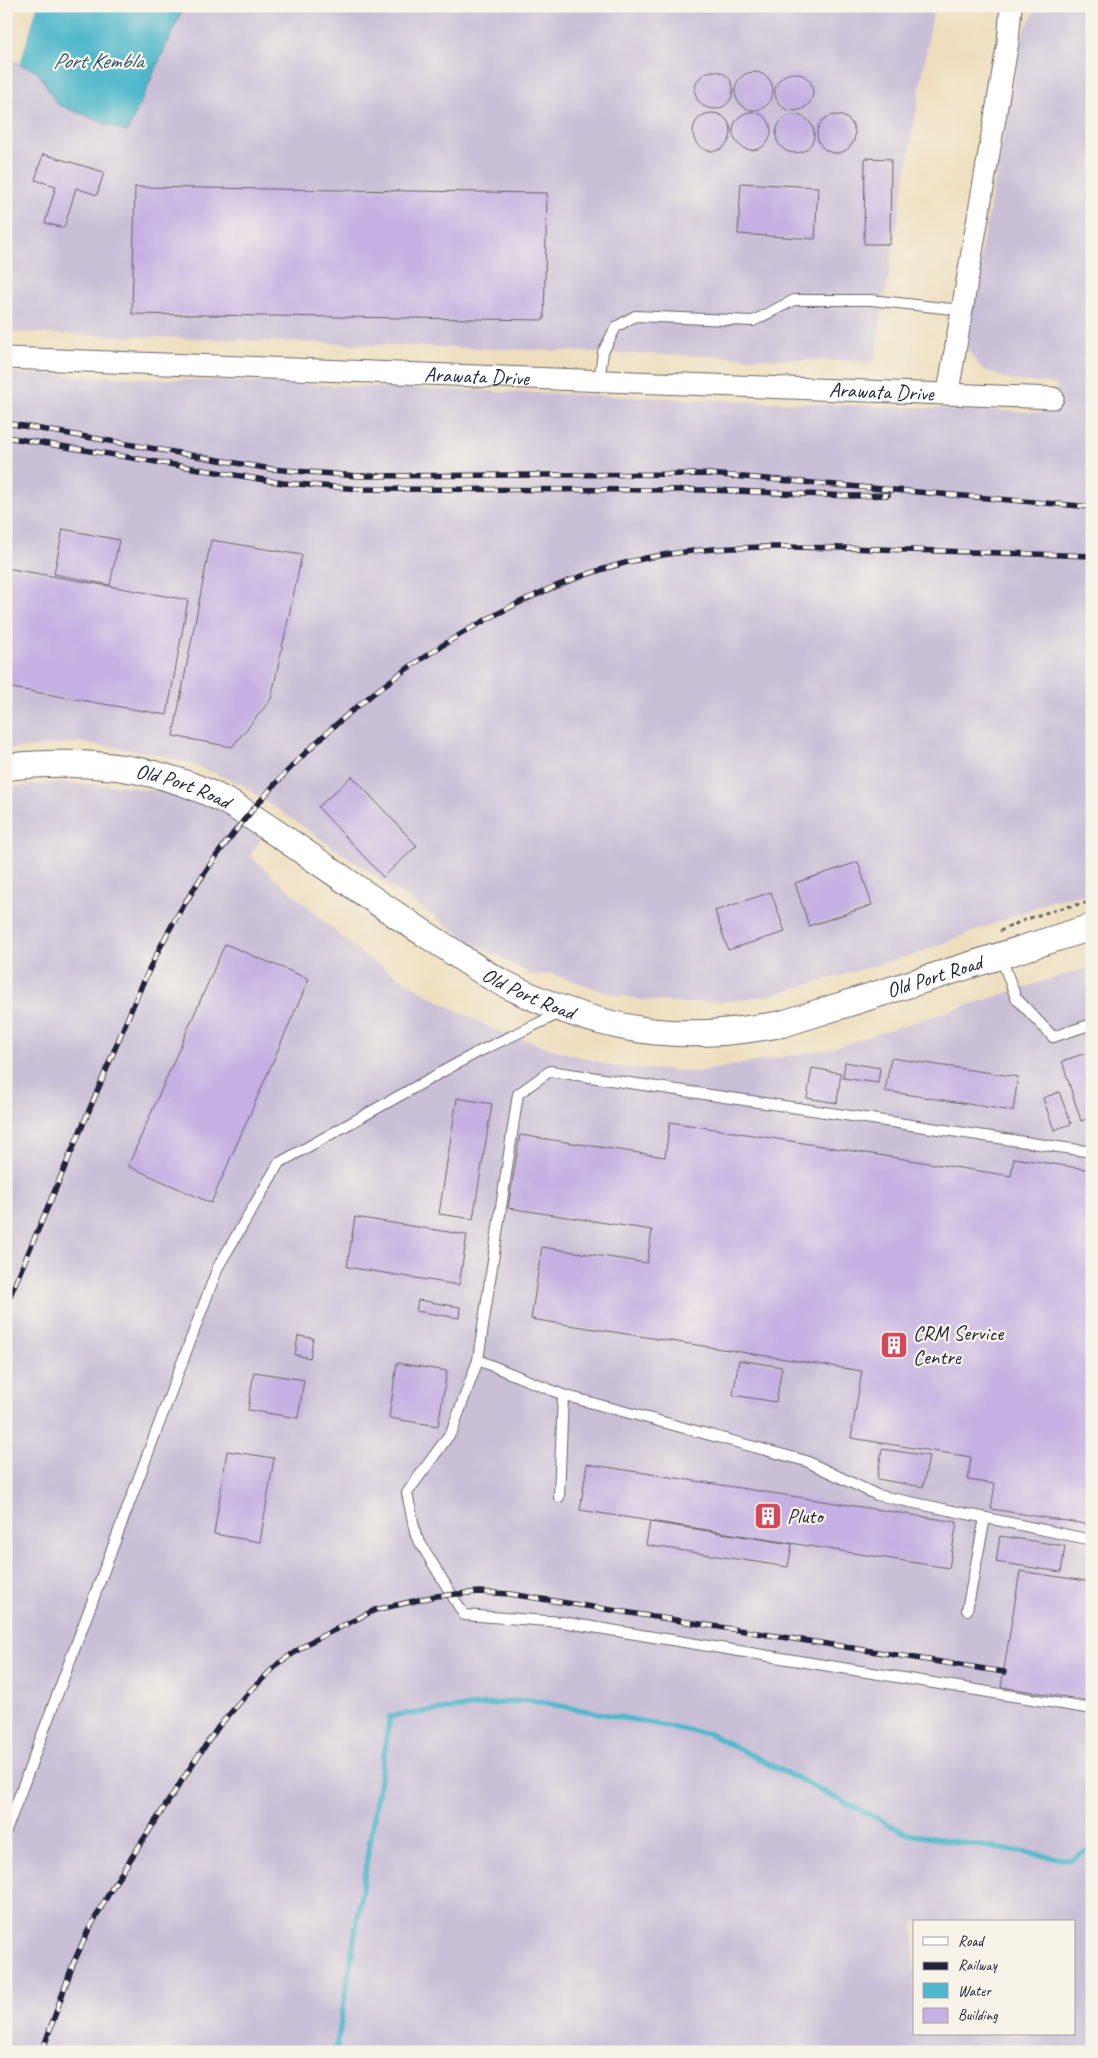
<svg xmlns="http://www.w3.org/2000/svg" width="1098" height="2058" font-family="Caveat,sans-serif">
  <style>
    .industrial { fill: #c9bfd7; fill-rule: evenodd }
    .water { fill: #4db7cb; stroke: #386c83 }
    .pier { fill: #eedebd }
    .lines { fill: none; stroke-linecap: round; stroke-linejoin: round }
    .stream { stroke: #4db7cb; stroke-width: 5.5 }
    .building { fill: #c4b0e2 }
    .service-casing { stroke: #696468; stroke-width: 12 }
    .minor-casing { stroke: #696468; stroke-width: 23 }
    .tertiary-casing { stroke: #696468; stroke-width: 28 }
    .path { stroke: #696468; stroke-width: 3; stroke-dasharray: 4 4; stroke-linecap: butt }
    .service { stroke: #fff; stroke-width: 10 }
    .minor { stroke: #fff; stroke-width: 21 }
    .tertiary { stroke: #fff; stroke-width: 26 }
    .rail-casing { stroke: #22223b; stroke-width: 5.5 }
    .rail { stroke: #f7f3e8; stroke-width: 4; stroke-dasharray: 11; stroke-linecap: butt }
    .labels { text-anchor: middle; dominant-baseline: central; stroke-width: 4.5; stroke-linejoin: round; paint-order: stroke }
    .street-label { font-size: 21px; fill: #22223b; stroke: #f7f3e8 }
    .poi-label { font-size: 21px; fill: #22223b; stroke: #f7f3e8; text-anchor: start }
    .water-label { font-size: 22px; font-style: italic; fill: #31566d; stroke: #f7f3e8 }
  </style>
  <rect width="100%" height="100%" fill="#f7f3e8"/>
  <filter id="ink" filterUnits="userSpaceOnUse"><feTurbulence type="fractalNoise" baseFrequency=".02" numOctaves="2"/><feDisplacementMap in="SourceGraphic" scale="10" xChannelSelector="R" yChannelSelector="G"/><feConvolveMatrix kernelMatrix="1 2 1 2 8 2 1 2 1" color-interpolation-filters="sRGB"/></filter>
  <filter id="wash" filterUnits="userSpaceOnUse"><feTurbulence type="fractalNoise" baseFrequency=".0096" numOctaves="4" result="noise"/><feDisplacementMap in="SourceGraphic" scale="20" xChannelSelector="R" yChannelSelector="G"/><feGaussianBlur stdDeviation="1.12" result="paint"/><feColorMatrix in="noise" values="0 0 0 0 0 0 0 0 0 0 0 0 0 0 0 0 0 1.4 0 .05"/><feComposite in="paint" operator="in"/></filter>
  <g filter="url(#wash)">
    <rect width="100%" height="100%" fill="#eedebd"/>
    <g class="industrial">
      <polygon points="6,6 934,6 874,362 6,332"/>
      <polygon points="1038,6 1092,6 1092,893 1051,901 919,953 772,995 729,1001 684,1003 642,1000 606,992 552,974 532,975 470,941 241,784 190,763 152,753 79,742 6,750 6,373 1055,413 1056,384 1010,380 982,369 968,350 968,322 1023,33"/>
      <path d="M51,783L125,786L173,794L216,808L234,818L261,839L250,856L360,953L426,994L495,1030L549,1048L615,1067L696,1072L830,1049L1092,966V2052H6V788ZM914,1922H1074V2034H914Z"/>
    </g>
    <polygon class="water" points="6,6 184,6 127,132 57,104 38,72 6,58"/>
    <polygon class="pier" points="6,6 37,6 20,64 6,58"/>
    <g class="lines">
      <polyline class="stream" points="336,2052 390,1716 529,1700 709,1734 908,1834 1071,1860 1092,1847"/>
    </g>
    <g id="blocks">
      <g class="building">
        <circle cx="714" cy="90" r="19"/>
        <circle cx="754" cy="91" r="19"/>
        <circle cx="794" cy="92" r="19"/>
        <circle cx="752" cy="131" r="19"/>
        <circle cx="712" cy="132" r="19"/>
        <circle cx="836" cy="134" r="19"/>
        <circle cx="795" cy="134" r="19"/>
        <polygon points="43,154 104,172 97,195 76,188 64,228 45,223 56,186 35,180"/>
        <polygon points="865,158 891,159 890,244 864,244"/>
        <polygon points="741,183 818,187 815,239 738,234"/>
        <polygon points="135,187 547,193 544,320 132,314"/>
        <polygon points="63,529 119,540 110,585 54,574"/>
        <polygon points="211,540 302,555 271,699 232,747 173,736"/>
        <polygon points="6,568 188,600 167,715 6,687"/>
        <polygon points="352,776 417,846 383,877 318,807"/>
        <polygon points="858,862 872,905 809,926 795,883"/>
        <polygon points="771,892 785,932 728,950 715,911"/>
        <polygon points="225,944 309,979 211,1203 128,1166"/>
        <polygon points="1092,1051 1092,1117 1081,1121 1062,1061"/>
        <polygon points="891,1058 1018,1077 1013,1111 885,1091"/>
        <polygon points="845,1062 880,1068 878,1083 843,1078"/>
        <polygon points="812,1068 841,1073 837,1103 807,1098"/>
        <polygon points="1059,1092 1071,1124 1054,1130 1043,1098"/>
        <polygon points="457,1098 492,1104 473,1219 439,1214"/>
        <polygon points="670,1122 1011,1176 1014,1158 1092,1170 1092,1525 991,1509 995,1484 968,1480 971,1457 851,1438 862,1371 531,1319 542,1247 647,1263 652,1230 508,1208 520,1135 665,1157"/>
        <polygon points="355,1217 467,1235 459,1285 347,1267"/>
        <polygon points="418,1300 460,1307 459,1318 416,1311"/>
        <polygon points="298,1336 313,1338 310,1358 295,1355"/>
        <polygon points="739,1360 782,1367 776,1402 733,1395"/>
        <polygon points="397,1363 447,1371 438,1426 389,1418"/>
        <polygon points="254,1372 304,1380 298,1418 248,1410"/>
        <polygon points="882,1449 929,1456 923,1487 877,1479"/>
        <polygon points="227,1451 274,1458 260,1542 214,1534"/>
        <polygon points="587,1464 957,1522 949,1568 580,1510"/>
        <polygon points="650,1522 792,1544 788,1567 646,1545"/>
        <polygon points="1000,1536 1065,1546 1061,1572 996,1562"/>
        <polygon points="1020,1571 1092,1582 1092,1701 1001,1687"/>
      </g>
    </g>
  </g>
  <g filter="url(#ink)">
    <use href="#blocks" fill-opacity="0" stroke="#696468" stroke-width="1"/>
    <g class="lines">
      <g class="service-casing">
        <g id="service">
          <polyline points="599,381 603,352 616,327 635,316 753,321 794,300 871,300 961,310"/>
          <polyline points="1001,957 1016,998 1053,1037 1092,1024"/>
          <polyline points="1092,1152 550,1071 518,1094 478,1360 563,1395 806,1461 877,1495 1092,1540"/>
          <polyline points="478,1360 452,1431 407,1493 416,1536 464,1615 562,1622 1092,1709"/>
          <polyline points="559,1497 563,1395"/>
          <polyline points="967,1610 985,1518"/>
          <polyline points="6,1831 218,1267 279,1163 476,1053 560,1013"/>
        </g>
      </g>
      <g class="minor-casing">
        <g id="minor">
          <path id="s1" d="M6,358L1053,398"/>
          <polyline points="948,392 1008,42 1011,6"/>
        </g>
      </g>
      <g class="tertiary-casing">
        <g id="tertiary">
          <path id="s2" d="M6,767C89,758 174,767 246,813C309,854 370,899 433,939C456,953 477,970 501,982C544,1004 594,1023 643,1030C690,1037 736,1032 782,1024L1092,927"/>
        </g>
      </g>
      <path class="path" d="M1000,931C1028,917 1060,907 1092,902"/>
      <use href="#service" class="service"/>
      <use href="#minor" class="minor"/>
      <use href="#tertiary" class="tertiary"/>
      <g class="rail-casing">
        <g id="rail">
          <polyline points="6,423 271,469 358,476 709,474 1092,507"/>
          <polyline points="6,437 283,483 360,489 710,490 852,496 888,495"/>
          <path d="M6,1305C38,1230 70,1155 102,1080C125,1025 146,970 176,918C243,803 342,705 456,637C521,598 593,565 669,554C738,544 807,547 877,549C948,551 1020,553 1092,556"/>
          <polyline points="42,2052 73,1964 88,1931 113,1886 196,1759 219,1726 250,1691 279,1663 310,1642 375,1610 436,1596 479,1592 510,1594 1004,1672"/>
        </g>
      </g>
      <use href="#rail" class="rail"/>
    </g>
  </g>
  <defs>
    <g id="building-square" transform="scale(1.4375)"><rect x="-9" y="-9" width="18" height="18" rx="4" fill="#d1495b" stroke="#f7f3e8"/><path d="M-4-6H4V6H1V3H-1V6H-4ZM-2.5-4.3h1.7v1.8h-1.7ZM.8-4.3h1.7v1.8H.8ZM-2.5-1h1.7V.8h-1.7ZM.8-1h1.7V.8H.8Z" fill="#fff"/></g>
  </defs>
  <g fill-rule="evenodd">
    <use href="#building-square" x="894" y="1345"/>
    <use href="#building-square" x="768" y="1516"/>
  </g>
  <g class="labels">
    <g class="street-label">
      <text stroke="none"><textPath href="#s1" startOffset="471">Arawata Drive</textPath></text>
      <text stroke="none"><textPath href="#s1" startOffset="876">Arawata Drive</textPath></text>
      <text stroke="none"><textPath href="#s2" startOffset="180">Old Port Road</textPath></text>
      <text stroke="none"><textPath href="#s2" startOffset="1005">Old Port Road</textPath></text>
      <text stroke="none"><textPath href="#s2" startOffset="585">Old Port Road</textPath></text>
    </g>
    <g class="poi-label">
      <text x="913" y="1333">CRM Service<tspan x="913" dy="24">Centre</tspan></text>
      <text x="787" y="1516">Pluto</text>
    </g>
    <g class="water-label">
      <text x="98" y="61">Port Kembla</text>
    </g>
  </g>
  <rect width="1098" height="2058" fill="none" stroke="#f7f3e8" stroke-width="25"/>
  <rect x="913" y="1920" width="162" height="115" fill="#f7f3e8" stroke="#a29fa3"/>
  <rect x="923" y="1937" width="25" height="8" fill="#ffffff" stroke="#a29fa3"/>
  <text x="958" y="1946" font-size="15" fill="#22223b">Road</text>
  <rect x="923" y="1962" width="25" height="8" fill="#22223b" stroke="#a29fa3"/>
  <text x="958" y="1970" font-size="15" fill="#22223b">Railway</text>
  <rect x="923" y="1983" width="25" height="15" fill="#4db7cb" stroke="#a29fa3"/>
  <text x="958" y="1996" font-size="15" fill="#22223b">Water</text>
  <rect x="923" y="2008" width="25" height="15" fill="#c4b0e2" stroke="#a29fa3"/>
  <text x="958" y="2020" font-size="15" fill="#22223b">Building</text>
</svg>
